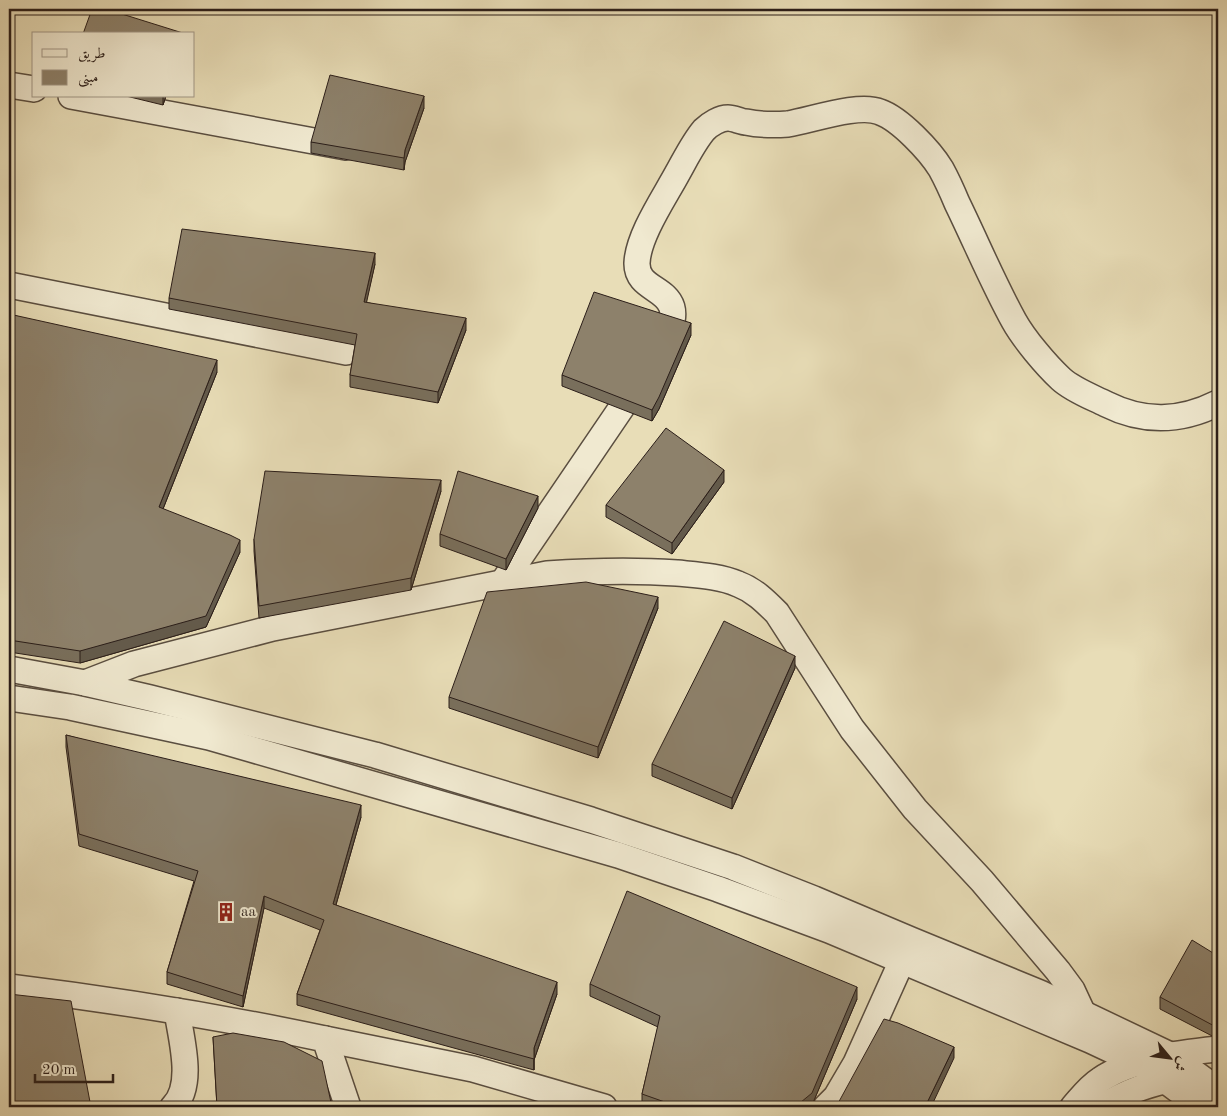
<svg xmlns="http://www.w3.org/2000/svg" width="1227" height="1116" font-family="'Old Standard TT',Amiri,serif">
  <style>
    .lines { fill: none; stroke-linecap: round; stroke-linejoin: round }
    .street-casing { stroke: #5a4e40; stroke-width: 28 }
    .street { stroke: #f0e9d0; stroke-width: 25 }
    .wall { fill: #796f5c; stroke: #2b1e19 }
    .shaded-wall { fill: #635a4b; stroke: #2b1e19 }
    .building { fill: #8d816b; stroke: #2b1e19 }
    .labels { text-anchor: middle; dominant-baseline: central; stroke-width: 4; stroke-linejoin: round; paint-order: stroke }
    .poi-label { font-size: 15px; fill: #2b1e19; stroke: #f0e9d0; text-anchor: start }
  </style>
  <rect width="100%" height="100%" fill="#e8ddb7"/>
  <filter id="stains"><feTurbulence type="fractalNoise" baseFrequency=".004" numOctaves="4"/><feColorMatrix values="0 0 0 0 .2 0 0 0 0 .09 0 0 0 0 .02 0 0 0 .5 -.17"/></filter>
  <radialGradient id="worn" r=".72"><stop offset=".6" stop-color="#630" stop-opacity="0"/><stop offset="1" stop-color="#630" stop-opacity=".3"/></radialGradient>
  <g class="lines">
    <g class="street-casing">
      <g id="street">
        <polyline points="9,85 34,89"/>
        <polyline points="71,96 346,147"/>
        <polyline points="9,285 346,352"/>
        <path d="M661,349C698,282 636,299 637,263C638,236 664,198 677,174C685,160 693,143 704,130C710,124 720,118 728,118C734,118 741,122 746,122C760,125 775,125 788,124C812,120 859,103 880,112C900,119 930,151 941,169C947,180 952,191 957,203C976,242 993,283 1014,321C1024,339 1046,365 1061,379C1073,390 1092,397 1106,404C1144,423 1180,422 1218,403"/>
        <polyline points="503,582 639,382"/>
        <polyline points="9,669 85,683 150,698 375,755 591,820 733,867 814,899 911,940 1040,993 1170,1055 1218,1090"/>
        <path d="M85,683L134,664L273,628L547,574C591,571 633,570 677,573C697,575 720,576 738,584C754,590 765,601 777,613L852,729L915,809L982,881L1058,971L1072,990L1085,1018"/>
        <polyline points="9,698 70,707 209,737 618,855 718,889 829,930 1090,1040 1139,1063 1166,1081 1201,1107"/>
        <path d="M9,987C115,1000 221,1017 325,1039L348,1107"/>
        <polyline points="325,1039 473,1069 604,1107"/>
        <path d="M173,1107C195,1085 181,1039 177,1011"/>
        <polyline points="826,1107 836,1097 856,1063 909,945"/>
        <path d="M1073,1107C1081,1098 1089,1087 1100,1080C1132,1058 1181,1053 1218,1049"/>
        <path d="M1102,1107C1124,1093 1149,1083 1176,1079"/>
      </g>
    </g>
    <use href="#street" class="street"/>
  </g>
  <g class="wall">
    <polygon points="126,96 166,96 163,105"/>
    <polygon points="424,108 405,162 404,170 311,153 311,142"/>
    <polygon points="375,264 366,302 466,330 438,403 350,387 350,375 355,345 169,309 169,298"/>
    <polygon points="9,314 217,372 163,509 240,552 206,627 80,663 9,652"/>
    <polygon points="691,335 659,409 652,421 562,386 562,375"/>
    <polygon points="724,482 672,554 606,517 606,505"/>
    <polygon points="441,491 411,590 259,618 254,551 254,539"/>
    <polygon points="538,508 506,570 440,546 440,534"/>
    <polygon points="658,608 598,758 449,708 449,697"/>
    <polygon points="795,668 732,809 652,776 652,764"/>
    <polygon points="66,735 361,817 336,905 557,994 534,1060 534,1070 297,1005 297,994 320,930 264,908 243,1007 167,984 167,972 194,881 79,846 66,747"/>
    <polygon points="1218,956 1218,1039 1160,1009 1160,997"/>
    <polygon points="590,984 857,999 812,1105 809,1107 646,1107 642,1106 642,1094 658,1027 590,996"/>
    <polygon points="9,994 90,1107 9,1107"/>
    <polygon points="213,1037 332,1107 217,1107"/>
  </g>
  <g class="shaded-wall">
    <polygon points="163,96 166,96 163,105"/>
    <polygon points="424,96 424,108 405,162 404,170 404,158 405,150"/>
    <polygon points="375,253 375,264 364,314 364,302"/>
    <polygon points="466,318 466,330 438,403 438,392"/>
    <polygon points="691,323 691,335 659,409 652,421 652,410"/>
    <polygon points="217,360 217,372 159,519 159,507"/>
    <polygon points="724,470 724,482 672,554 672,543"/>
    <polygon points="441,480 441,491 411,590 411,578"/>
    <polygon points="538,496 538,508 506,570 506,559"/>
    <polygon points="240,540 240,552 206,627 80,663 80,651"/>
    <polygon points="658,597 658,608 598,758 598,747"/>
    <polygon points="795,656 795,668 732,809 732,798"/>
    <polygon points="361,805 361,817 333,915 333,904"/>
    <polygon points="264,896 264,908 243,1007 243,996"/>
    <polygon points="557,982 557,994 534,1060 534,1070 534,1048"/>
    <polygon points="857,987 857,999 812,1105 809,1107 795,1107"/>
    <polygon points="954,1047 954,1058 931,1107 925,1107"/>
    <polygon points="90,1102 90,1107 71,1107"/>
  </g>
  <g class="building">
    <polygon points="92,9 106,9 186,34 83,34"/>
    <polygon points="330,75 424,96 405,150 404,158 311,142"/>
    <polygon points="182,229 375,253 364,302 466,318 438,392 350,375 357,334 169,298"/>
    <polygon points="594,292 691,323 659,397 652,410 562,375"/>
    <polygon points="9,314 217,360 159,507 230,535 240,540 206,616 80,651 9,640"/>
    <polygon points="666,428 724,470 672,543 606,505"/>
    <polygon points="265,471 441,480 411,578 259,606 254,539"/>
    <polygon points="458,471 538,496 506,559 440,534"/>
    <polygon points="586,582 658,597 598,747 449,697 487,592"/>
    <polygon points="724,621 795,656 732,798 652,764"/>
    <polygon points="66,735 361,805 333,904 557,982 534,1048 534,1059 297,994 324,920 264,896 243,996 167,972 198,871 79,834"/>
    <polygon points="627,891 857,987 812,1093 795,1107 679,1107 642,1094 660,1016 590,984"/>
    <polygon points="1192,940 1218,956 1218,1028 1160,997"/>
    <polygon points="9,994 71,1001 90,1102 71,1107 12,1107 9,1093"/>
    <polygon points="884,1019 898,1023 954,1047 925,1107 836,1107"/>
    <polygon points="233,1033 284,1042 322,1061 332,1107 217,1107 213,1037"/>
  </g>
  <defs>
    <g id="building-bare" transform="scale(1.5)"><path d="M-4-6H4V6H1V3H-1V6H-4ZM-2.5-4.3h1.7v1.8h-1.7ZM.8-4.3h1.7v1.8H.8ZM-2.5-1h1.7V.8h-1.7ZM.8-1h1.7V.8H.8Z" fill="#8f2418" stroke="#f0e9d0" stroke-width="2.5" paint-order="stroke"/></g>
  </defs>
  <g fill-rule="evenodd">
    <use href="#building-bare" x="226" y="912"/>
  </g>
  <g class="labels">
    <g class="poi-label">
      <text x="241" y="912">aa</text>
    </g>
  </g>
  <rect width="1227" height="1116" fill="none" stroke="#e8ddb7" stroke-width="30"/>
  <rect x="10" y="10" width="1207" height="1096" fill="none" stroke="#2b1e19" stroke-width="2.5"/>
  <rect x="15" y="15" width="1197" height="1086" fill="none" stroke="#2b1e19"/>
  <rect x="32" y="32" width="162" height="65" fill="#f0e9d0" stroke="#a19887"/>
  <rect x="42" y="49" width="25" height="8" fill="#f0e9d0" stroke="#a19887"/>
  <text x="78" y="58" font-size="15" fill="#2b1e19">طريق</text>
  <rect x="42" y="70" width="25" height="15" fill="#8d816b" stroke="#a19887"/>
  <text x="78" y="82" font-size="15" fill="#2b1e19">مبنى</text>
  <g transform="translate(1170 1058) rotate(119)" stroke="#f0e9d0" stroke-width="4" paint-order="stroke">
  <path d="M0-4L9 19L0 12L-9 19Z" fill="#2b1e19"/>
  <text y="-8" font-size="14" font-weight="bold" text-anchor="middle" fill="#2b1e19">ش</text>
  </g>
  <path d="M35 1074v8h78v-8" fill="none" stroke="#2b1e19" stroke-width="2.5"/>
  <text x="42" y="1074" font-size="15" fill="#2b1e19" stroke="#f0e9d0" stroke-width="4" paint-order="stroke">20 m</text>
  <rect width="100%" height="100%" filter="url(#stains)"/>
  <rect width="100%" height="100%" fill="url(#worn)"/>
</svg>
